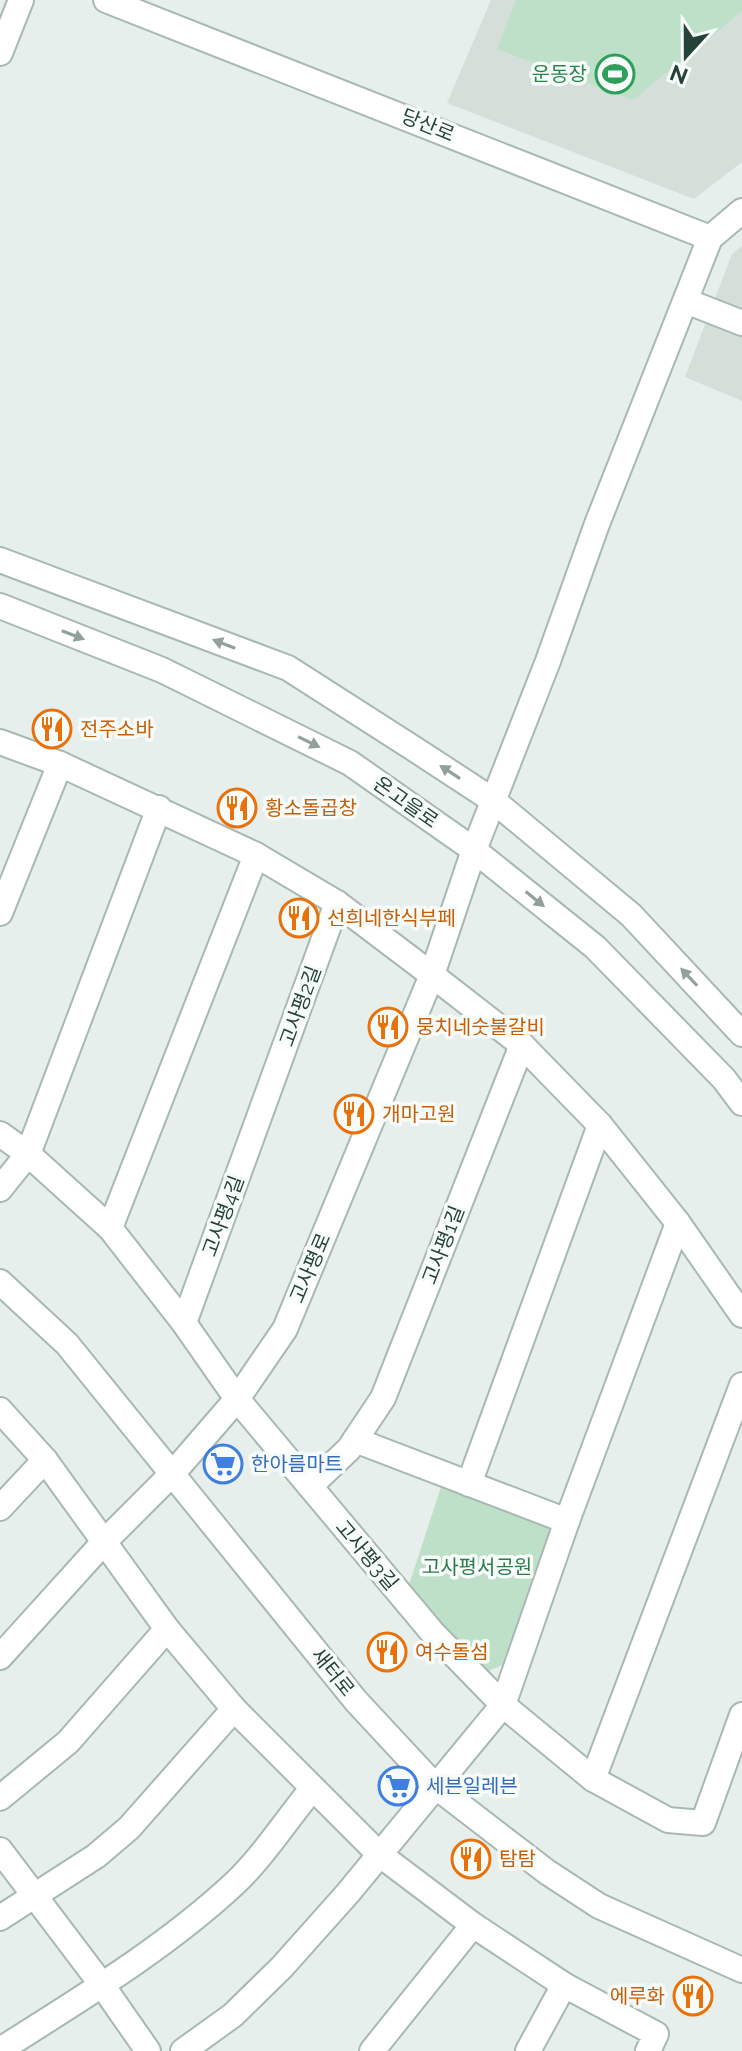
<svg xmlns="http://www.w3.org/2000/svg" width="742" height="2051" font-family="Raleway,'Noto Sans KR',sans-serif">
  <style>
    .built { fill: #d4dfda }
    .green { fill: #bfe0c8 }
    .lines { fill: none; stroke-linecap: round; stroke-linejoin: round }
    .minor-casing { stroke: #a8b8b2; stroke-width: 28 }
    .minor { stroke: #fff; stroke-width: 24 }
    .oneway { fill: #92a09c }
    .labels { text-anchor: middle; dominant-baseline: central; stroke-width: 7; stroke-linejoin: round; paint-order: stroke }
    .leisure-label { font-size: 20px; fill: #27864d; stroke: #f7fbf9; text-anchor: end }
    .street-label { font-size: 20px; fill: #24423a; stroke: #f7fbf9 }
    .food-label { font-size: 20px; fill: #c56008; stroke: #f7fbf9; text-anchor: start }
    .shop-label { font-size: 20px; fill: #366cbe; stroke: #f7fbf9; text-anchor: start }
    .park-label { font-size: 20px; fill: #2d7a4b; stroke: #f7fbf9 }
  </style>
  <rect width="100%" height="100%" fill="#e6efeb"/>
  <g class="built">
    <polygon points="491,0 742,0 742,162 694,199 447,103"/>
    <polygon points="742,246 742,401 685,377 732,254"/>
  </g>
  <g class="green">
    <polygon points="516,0 742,0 742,11 633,100 497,49"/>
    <polygon points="443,1481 552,1529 502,1665 481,1674 408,1588"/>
  </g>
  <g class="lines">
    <g class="minor-casing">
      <g id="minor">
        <polyline points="106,0 710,238 742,211"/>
        <polyline points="0,53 21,0"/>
        <polyline points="686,301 742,323"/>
        <polyline points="0,560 288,668 416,750 494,801 631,915 742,1034"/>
        <polyline points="0,606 162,670 350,763 474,850 595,947 724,1079 742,1103"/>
        <polyline points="0,742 60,764 256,855 337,903 432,975 522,1045 600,1125 678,1223 742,1315"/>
        <polyline points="0,913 60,764"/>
        <polyline points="0,1134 28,1154 110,1228 184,1323 237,1399 432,1632 503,1705 593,1779 668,1820 703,1823 742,1715"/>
        <polyline points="0,1189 28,1154 159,808"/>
        <polyline points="110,1228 256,855"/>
        <polyline points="0,1282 67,1344 356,1701 435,1786 547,1872 599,1906 742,1970"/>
        <polyline points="184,1323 337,903"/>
        <polyline points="0,1410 45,1460 167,1629 234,1709 379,1854 473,1925 564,1985 656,2034 648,2051"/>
        <polyline points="355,1440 567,1521"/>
        <polyline points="469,1484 600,1125"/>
        <polyline points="310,1486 349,1449 383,1398 522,1045"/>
        <polyline points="0,1508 45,1460"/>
        <polyline points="0,1657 104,1542 173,1473 237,1399 285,1329 432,975 474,850 548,661 597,524 710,238"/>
        <polyline points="593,1779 742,1385"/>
        <polyline points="0,1798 68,1742 167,1629"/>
        <polyline points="0,1850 102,1985 148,2051"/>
        <polyline points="0,1918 96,1856 129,1828 234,1709"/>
        <path d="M0,2050C80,1999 164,1949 234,1884C262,1858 287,1819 312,1789"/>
        <polyline points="183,2051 233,2015 282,1967 348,1893 503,1705 567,1521 678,1223"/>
        <polyline points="372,2051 473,1925"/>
        <polyline points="528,2051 564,1985"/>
      </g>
    </g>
    <use href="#minor" class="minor"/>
  </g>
  <defs><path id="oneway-solid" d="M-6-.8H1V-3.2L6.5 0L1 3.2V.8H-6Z" transform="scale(2)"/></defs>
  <g class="oneway">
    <use href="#oneway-solid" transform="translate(73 635) rotate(21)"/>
    <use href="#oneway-solid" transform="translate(224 644) rotate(-159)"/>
    <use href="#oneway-solid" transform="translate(309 742) rotate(26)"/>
    <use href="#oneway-solid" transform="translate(450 772) rotate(-147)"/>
    <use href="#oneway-solid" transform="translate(535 899) rotate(39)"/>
    <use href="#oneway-solid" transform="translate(689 977) rotate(-133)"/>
  </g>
  <defs>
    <g id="stadium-ring" transform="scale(2)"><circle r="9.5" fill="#f7fbf9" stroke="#2e9e5b" stroke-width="1.5"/><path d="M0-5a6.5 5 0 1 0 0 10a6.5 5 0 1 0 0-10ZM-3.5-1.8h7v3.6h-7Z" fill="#2e9e5b"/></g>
    <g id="restaurant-ring" transform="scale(2)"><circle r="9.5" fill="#f7fbf9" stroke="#e8710a" stroke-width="1.5"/><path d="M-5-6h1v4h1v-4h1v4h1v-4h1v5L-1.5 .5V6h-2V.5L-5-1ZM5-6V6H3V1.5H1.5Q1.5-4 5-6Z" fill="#e8710a"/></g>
    <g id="supermarket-ring" transform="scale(2)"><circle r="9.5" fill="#f7fbf9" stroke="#3f7fe0" stroke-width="1.5"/><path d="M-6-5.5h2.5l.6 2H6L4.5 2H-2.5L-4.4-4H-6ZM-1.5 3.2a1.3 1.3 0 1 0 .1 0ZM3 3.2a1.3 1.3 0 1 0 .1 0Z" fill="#3f7fe0"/></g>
  </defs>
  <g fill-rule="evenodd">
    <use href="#stadium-ring" x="615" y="74"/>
    <use href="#restaurant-ring" x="52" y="729"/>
    <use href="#restaurant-ring" x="237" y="808"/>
    <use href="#restaurant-ring" x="299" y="918"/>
    <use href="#restaurant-ring" x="388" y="1027"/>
    <use href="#restaurant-ring" x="354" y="1114"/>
    <use href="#supermarket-ring" x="223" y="1464"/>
    <use href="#restaurant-ring" x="387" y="1652"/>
    <use href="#supermarket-ring" x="398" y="1786"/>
    <use href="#restaurant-ring" x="471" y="1859"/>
    <use href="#restaurant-ring" x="693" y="1996"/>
  </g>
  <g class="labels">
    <g class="leisure-label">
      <text x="587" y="74">운동장</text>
    </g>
    <g class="street-label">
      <text transform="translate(428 125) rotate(22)">당산로</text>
      <text transform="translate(406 802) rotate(35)">온고을로</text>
      <text transform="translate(300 1006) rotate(-70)">고사평2길</text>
      <text transform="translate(223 1216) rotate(-70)">고사평4길</text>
      <text transform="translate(443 1245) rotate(-69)">고사평1길</text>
      <text transform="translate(310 1268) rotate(-67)">고사평로</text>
      <text transform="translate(367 1555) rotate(50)">고사평3길</text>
      <text transform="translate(333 1672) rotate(51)">새터로</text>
    </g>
    <g class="food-label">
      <text x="80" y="729">전주소바</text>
      <text x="265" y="808">황소돌곱창</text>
      <text x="327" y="918">선희네한식부페</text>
      <text x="416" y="1027">뭉치네숫불갈비</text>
      <text x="382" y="1114">개마고원</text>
      <text x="415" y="1652">여수돌섬</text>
      <text x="499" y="1859">탐탐</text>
      <text x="665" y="1996" text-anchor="end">에루화</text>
    </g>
    <g class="shop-label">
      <text x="251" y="1464">한아름마트</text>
      <text x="426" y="1786">세븐일레븐</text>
    </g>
    <g class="park-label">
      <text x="477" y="1567">고사평서공원</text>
    </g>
  </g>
  <g transform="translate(686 56) rotate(201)" stroke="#f7fbf9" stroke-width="6" paint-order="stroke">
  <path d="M0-6L14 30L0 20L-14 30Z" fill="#24423a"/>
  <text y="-12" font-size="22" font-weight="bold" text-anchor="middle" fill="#24423a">N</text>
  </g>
</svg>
